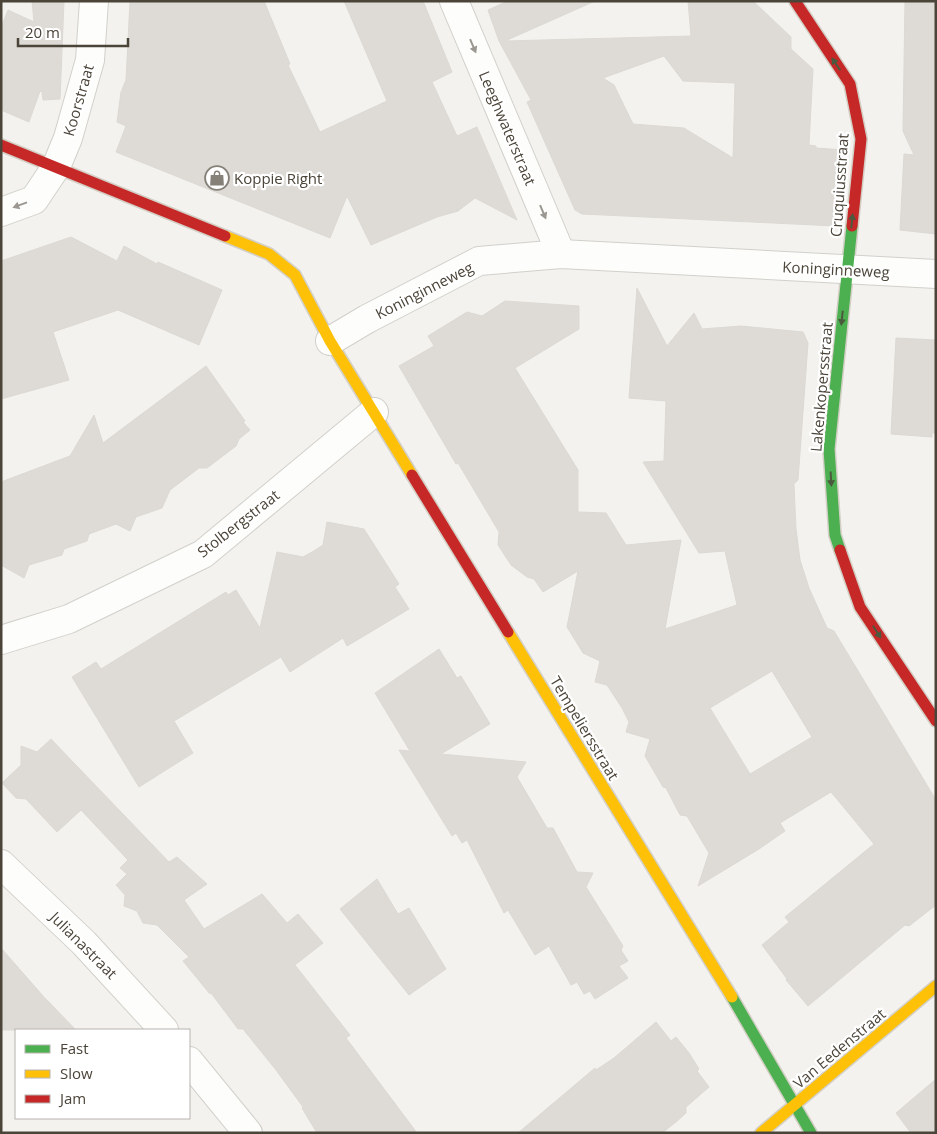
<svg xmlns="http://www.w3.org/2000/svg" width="937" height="1134" font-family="'Open Sans',sans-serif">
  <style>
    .building { fill: #dedbd6; stroke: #dcd9d4; fill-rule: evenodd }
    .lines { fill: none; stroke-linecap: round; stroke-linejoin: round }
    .street-casing { stroke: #d2d0cb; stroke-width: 30 }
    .fast-casing { stroke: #d3cfc5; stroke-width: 14 }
    .slow-casing { stroke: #d3cfc5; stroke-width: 14 }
    .jam-casing { stroke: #d3cfc5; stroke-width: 14 }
    .street { stroke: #fdfdfc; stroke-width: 28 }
    .fast { stroke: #4caf50; stroke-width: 11 }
    .slow { stroke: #ffc107; stroke-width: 11 }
    .jam { stroke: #c62828; stroke-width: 11 }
    .oneway { fill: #9b9791 }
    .oneway2 { fill: #4b593e }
    .labels { text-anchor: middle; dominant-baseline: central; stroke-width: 4.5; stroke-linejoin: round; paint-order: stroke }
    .street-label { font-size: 15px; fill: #4b4439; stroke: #fff }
    .poi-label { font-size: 15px; fill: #4b4439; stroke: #fff; text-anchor: start }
  </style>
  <rect width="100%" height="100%" fill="#f4f2ee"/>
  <g class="building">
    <polygon points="32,1 64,1 60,99 43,100 42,92 40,91 29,122 1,110 1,28 8,10 34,22"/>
    <polygon points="130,1 264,1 290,64 288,65 320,132 387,101 344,1 423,1 452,72 432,82 457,136 477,127 517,220 475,198 458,211 437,217 371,245 347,196 330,238 116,152 126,126 117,122 121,92 126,80"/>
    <path d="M508,1H595L505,41L691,36L688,1H753L791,37V49L813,69L809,145L816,146V148L844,150L836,226L582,214L575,210L527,102L531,100L499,41L488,10ZM664,56L683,81L735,83L733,158L684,128L633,124L614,85L603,78Z"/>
    <polygon points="905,1 936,1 936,234 900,230 904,154 914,155 903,131"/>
    <polygon points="71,237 117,261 124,246 157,264 158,262 222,290 199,345 118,310 53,332 69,380 1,399 1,261"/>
    <path d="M637,288L667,346L694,313L702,329L741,326L803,332L808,343L798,480L794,484L796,529L800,560L809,588L827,628L834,631L936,800V905L909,926L905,925L808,1006L786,980L787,979L762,945L789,922L785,917L874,844L831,792L780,823L785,831L759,849L698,886L709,853L687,816L680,815L666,788L663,787L645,756L650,739L626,732L629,722L622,708L607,685L595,682L600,661L583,653L567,627L578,571L543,592L534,579L527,577L511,565L498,545L499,532L458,463L456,464L399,366L434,346L428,336L467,312L482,316L505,301L579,306V329L515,368L578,470V512L606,513L626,545L681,540L665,629L737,605L725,551L699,553L643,462L664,461L666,401L629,398ZM772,671L812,737L750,774L710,708Z"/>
    <polygon points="896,338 936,340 936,433 932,433 932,437 891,434"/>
    <polygon points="206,366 245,421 243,422 250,430 239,439 236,446 207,468 199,468 170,490 162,508 136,517 130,531 116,524 89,534 87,541 64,549 62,555 29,565 24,578 1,565 1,482 70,456 94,415 103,443"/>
    <polygon points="327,522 364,529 399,584 395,587 409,609 347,646 343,638 290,672 281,657 174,721 193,753 139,787 72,677 96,662 101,669 226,592 228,595 236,590 260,628 277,552 303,557 312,552 323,545"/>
    <polygon points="439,649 457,678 461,676 490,724 441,754 526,762 517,777 547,828 553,828 577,872 593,873 586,887 623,946 621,950 628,961 619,966 628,978 595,999 590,991 584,994 577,982 571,985 549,946 535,955 508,910 504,913 467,840 462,843 456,833 452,836 399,750 410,751 375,693"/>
    <polygon points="51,739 169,862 177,857 207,884 184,900 204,929 262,894 287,923 298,914 323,943 295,965 350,1035 346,1038 417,1133 317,1133 302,1108 303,1107 276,1070 243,1029 238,1029 211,993 210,994 183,961 189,957 157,925 143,923 137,911 124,906 125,895 116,885 127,874 120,868 128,860 81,810 57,832 26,799 16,798 2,783 21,765 21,746 37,752"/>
    <polygon points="377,879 398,914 409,908 446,969 409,995 340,909"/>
    <polygon points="1,948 43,996 76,1030 1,1030"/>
    <polygon points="656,1022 671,1041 676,1037 689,1053 699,1069 697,1071 709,1087 686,1107 686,1113 676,1122 662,1133 518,1133 595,1068 596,1070 614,1058"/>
    <polygon points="936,1079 936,1133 911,1133 896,1113"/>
  </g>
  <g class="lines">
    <g class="street-casing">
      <g id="street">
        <polyline points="454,1 561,254"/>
        <polyline points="1,212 34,200 56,167 68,138 90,60 94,1"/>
        <polyline points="330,341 367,319 479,261 561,254 936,274"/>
        <polyline points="1,640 69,619 203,554 374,412"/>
        <polyline points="1,864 84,943 164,1030"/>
        <polyline points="189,1061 248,1133"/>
      </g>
    </g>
    <g class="fast-casing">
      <g id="fast">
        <polyline points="840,550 835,535 829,449 852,226"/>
        <polyline points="732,997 811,1133"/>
      </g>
    </g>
    <g class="slow-casing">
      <g id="slow">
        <polyline points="225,236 269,254 295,275 330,341 412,475"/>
        <polyline points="508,632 732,997"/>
        <polyline points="761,1133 936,986"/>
      </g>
    </g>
    <g class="jam-casing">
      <g id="jam">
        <polyline points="795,1 850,84 861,139 852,226"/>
        <polyline points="1,145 225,236"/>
        <polyline points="412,475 508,632"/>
        <polyline points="840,550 860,607 936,721"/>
      </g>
    </g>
    <use href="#street" class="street"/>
    <use href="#fast" class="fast"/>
    <use href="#slow" class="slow"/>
    <use href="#jam" class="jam"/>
  </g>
  <defs><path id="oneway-solid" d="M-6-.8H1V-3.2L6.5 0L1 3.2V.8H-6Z" transform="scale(1.25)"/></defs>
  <g class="oneway">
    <use href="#oneway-solid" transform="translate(473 46) rotate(67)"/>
    <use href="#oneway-solid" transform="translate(20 205) rotate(160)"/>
    <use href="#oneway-solid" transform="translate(543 212) rotate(67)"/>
  </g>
  <g class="oneway2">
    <use href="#oneway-solid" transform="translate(836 64) rotate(-124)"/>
    <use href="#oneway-solid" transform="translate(852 221) rotate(-84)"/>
    <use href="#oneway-solid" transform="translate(842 318) rotate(96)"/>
    <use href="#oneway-solid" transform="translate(831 479) rotate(87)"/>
    <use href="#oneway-solid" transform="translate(877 632) rotate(57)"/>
  </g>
  <defs>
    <g id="shop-ring" transform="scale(1.25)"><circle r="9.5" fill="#fff" stroke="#868178" stroke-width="1.5"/><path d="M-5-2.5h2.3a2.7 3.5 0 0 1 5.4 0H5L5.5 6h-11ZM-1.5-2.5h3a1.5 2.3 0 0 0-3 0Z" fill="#868178"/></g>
  </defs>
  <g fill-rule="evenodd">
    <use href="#shop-ring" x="217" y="178"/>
  </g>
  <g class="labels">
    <g class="street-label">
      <text transform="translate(78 100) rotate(-74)">Koorstraat</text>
      <text transform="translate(508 128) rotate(67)">Leeghwaterstraat</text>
      <text transform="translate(839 185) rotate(-86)">Cruquiusstraat</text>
      <text transform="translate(836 269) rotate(3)">Koninginneweg</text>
      <text transform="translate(424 290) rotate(-27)">Koninginneweg</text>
      <text transform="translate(821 387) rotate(-85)">Lakenkopersstraat</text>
      <text transform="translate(238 523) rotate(-38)">Stolbergstraat</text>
      <text transform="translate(585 728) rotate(59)">Tempeliersstraat</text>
      <text transform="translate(84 945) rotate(45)">Julianastraat</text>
      <text transform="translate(839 1048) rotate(-40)">Van Eedenstraat</text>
    </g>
    <g class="poi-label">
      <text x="234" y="178">Koppie Right</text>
    </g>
  </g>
  <rect width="937" height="1134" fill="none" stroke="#4b4439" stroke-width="5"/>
  <rect x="15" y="1029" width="175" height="90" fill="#ffffff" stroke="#b7b4b0"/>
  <rect x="25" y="1045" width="25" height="8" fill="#4caf50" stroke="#b7b4b0"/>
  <text x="60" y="1054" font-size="15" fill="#4b4439">Fast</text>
  <rect x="25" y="1070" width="25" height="8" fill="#ffc107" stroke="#b7b4b0"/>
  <text x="60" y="1079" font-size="15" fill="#4b4439">Slow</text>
  <rect x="25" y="1095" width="25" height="8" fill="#c62828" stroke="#b7b4b0"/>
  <text x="60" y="1104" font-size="15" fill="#4b4439">Jam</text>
  <path d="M18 38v8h110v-8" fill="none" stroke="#4b4439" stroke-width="2.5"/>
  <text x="25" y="38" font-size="15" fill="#4b4439" stroke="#ffffff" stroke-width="4" paint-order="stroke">20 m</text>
</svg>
